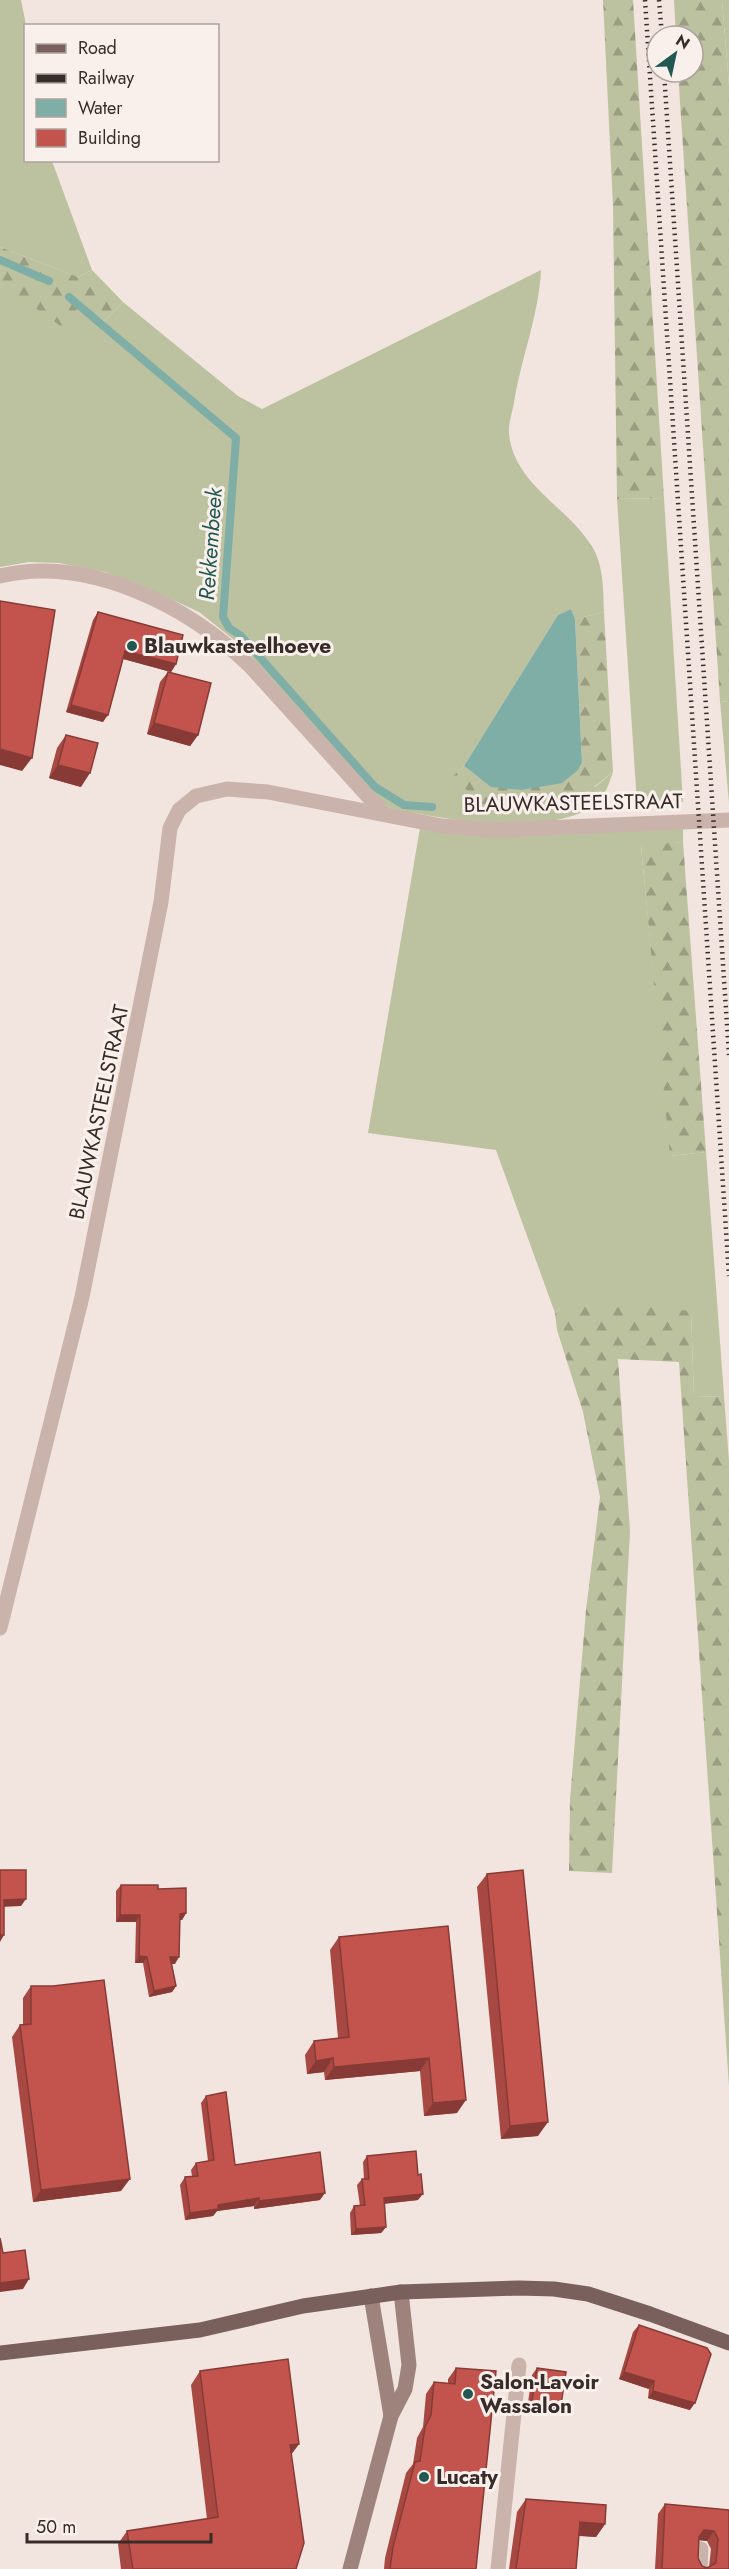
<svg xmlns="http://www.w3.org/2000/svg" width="729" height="2569" font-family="Jost,sans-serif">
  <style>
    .grass { fill: #bcc19f }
    .forest { fill: url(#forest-firs) }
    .water { fill: #7faea7 }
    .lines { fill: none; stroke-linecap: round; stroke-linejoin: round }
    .stream { stroke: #7faea7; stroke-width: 8 }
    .street { stroke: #cab3ab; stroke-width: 15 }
    .secondary { stroke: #9e827c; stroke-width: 15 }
    .primary { stroke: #79605c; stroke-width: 15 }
    .rail { stroke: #382c2a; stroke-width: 4.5; stroke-dasharray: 1.5 4.5; stroke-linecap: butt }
    .wall { fill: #a74842; fill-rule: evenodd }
    .shaded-wall { fill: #883b36 }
    .building { fill: #c2544d; stroke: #883b36; stroke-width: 1.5; fill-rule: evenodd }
    .poi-dot { fill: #215852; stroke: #faf0eb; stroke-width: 2 }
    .labels { text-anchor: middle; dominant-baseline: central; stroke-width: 6; stroke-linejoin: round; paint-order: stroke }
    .poi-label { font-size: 21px; font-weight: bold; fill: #382c2a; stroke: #faf0eb; text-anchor: start }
    .street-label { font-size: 21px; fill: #382c2a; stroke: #faf0eb }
    .water-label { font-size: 22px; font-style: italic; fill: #215852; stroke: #faf0eb }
  </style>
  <defs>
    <pattern id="forest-firs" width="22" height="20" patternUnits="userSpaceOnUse" patternTransform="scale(1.5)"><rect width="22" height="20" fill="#bcc19f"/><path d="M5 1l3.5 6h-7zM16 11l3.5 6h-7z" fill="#9a9d82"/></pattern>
  </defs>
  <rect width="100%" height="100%" fill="#f2e5df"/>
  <g class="grass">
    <polygon points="0,0 21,0 26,25 26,160 52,161 92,270 78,277 0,247"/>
    <polygon points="722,0 729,0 729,85"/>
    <path d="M541,270C539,315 521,358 514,403C512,413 508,425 509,434C514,483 564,505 589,542C604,562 603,588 604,612L575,619L571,609L558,615L464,766L453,777L595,787L613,772C608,786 604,801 589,809C545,832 472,823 425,815C415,813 403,813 393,810C388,808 382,803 377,800L243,647L199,612L138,584L105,572L59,563L29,562L0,567V283L9,288L80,305L104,321L123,302L238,396L262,409Z"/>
    <polygon points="664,498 683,802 637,804 617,499"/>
    <polygon points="720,701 729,702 729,803"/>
    <polygon points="420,828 683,829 683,842 641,846 671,1156 706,1152 724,1396 694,1397 691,1311 560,1308 555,1313 496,1150 368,1133"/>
  </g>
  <g class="forest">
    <polygon points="603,0 633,0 664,498 617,499 613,206"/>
    <polygon points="674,0 722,0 729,85 729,702 720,701 678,72 693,72 693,36 676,36"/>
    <polygon points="0,247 78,277 92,270 123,302 104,321 80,305 62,327 0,283"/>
    <polygon points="604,612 613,772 576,801 520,807 483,804 452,777 464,766 491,787 582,762 575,619"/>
    <polygon points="683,842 706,1152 670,1156 641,845"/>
    <polygon points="578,1301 691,1311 694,1397 724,1396 729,1461 729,2086 679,1362 618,1359 630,1531 612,1873 569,1871 570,1799 586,1610 600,1497 583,1412 557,1330 555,1313 560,1308"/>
  </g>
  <polygon class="water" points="571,609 575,619 582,762 578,770 562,783 522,790 491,787 464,766 558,615"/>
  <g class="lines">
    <g class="stream">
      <polyline points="0,260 49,281"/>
      <polyline points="69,297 236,438 223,617 229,628 240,635 375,787 404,805 432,807"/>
    </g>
    <g class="street">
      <path d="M0,576C89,555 189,606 251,667L384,814"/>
      <polyline points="0,1628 82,1297 161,902 170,828 179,810 196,796 227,789 268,792 442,826 498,830 729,820"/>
      <polyline points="498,2569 519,2365"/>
      <polyline points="700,2569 701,2549"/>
    </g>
    <g class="secondary">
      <polyline points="371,2296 391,2416"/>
      <polyline points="350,2569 391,2416 405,2389 409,2365 401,2292"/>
    </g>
    <polyline class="primary" points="0,2353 200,2330 303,2306 401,2292 519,2288 554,2289 588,2294 650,2314 729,2343"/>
    <g class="rail">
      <polyline points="645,0 729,1276"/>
      <polyline points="659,0 662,36"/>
      <polyline points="664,72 729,1055"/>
    </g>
  </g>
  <g class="wall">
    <polygon points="98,612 176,664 171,672 123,659 103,722 66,712 93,620"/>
    <polygon points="168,672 198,735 190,746 147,734 160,682"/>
    <polygon points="66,735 81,787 49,778 57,748"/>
    <polygon points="487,1874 538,2136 501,2139 477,1887"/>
    <polygon points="121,1885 158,1889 186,1913 182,1920 180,1920 175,1964 172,1964 176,1986 172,1992 149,1997 143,1963 135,1963 136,1922 116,1922 116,1891"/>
    <polygon points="448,1926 457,2113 424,2116 420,2071 325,2080 324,2072 307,2074 305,2055 314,2041 338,2038 330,1950 339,1937"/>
    <polygon points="31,1986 121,2191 33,2202 12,2037 20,2025 23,2025 23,1998"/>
    <polygon points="206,2096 235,2165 320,2200 254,2209 254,2206 217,2211 213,2216 185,2220 180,2185 185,2177 192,2176 191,2170 196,2163 208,2161 201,2103"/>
    <polygon points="367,2156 418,2200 384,2204 386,2227 381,2233 351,2235 350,2213 354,2206 360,2206 357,2185 362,2179 364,2179 363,2162"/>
    <polygon points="639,2325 690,2410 648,2398 649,2389 619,2379 633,2332"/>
    <polygon points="456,2368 476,2569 384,2569 385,2558 406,2473 413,2464 417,2438 423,2427 426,2394 434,2382 448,2383 448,2379"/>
    <polygon points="537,2368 556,2413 527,2409 532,2375"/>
    <polygon points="200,2371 299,2444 291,2455 296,2569 121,2569 118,2544 127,2531 207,2519 191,2385"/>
    <polygon points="526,2499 605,2524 596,2537 579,2536 576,2569 509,2569 517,2512"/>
    <path d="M665,2504L729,2510V2569H655L658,2514ZM699,2540L707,2541L711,2549L709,2567L707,2568L702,2566L698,2558Z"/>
  </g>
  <g class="shaded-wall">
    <polygon points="125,651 176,664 171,672 120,658"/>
    <polygon points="71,705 108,715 103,722 66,712"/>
    <polygon points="154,723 198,735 190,746 147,734"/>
    <polygon points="0,749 32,758 22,771 0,765"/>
    <polygon points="58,765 90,773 81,787 49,778"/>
    <polygon points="26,1899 21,1906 0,1907 4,1900"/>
    <polygon points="186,1913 182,1920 176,1920 180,1914"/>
    <polygon points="120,1915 140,1915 136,1922 116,1922"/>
    <polygon points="0,1935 4,1935 0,1942"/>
    <polygon points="139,1956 147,1957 143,1963 135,1963"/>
    <polygon points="170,1957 179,1957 175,1964 166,1964"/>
    <polygon points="176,1986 172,1992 149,1997 154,1991"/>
    <polygon points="333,2058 324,2072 307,2074 316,2061"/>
    <polygon points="429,2058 420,2071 325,2080 334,2067"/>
    <polygon points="466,2100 457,2113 424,2116 433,2103"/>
    <polygon points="548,2122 538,2136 501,2139 510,2126"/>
    <polygon points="130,2179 121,2191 33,2202 41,2190"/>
    <polygon points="325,2193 320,2200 254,2209 259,2201"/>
    <polygon points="423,2194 418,2200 379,2204 384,2198"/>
    <polygon points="259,2198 254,2206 217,2211 213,2216 185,2220 190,2213 218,2205"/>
    <polygon points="386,2227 381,2233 351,2235 356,2229"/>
    <polygon points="29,2279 23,2289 0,2292 0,2283"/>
    <polygon points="624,2372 654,2381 649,2389 619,2379"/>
    <polygon points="653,2391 695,2403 690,2410 648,2398"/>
    <polygon points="532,2401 561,2405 556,2413 527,2409"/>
    <polygon points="299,2444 289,2457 290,2445"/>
    <polygon points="580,2522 605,2524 596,2537 571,2535"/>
    <polygon points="704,2530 714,2531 707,2541 697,2540"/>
  </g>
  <g class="building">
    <polygon points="0,601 55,610 32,758 0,749"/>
    <polygon points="98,612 183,635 176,664 125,651 108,715 71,705"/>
    <polygon points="168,672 211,683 198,735 154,723"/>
    <polygon points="66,735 98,743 90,773 58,765"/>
    <polygon points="0,1870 26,1870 26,1899 4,1900 4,1935 0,1935"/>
    <polygon points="523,1870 548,2122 510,2126 487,1874"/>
    <polygon points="121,1885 158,1885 158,1889 186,1888 186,1913 180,1914 179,1957 170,1957 176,1986 154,1991 147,1957 139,1956 140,1915 120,1915"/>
    <polygon points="448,1926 466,2100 433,2103 429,2058 334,2067 333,2058 316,2061 314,2041 349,2037 339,1937"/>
    <polygon points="104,1980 130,2179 41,2190 20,2025 31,2024 31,1986 53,1986"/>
    <polygon points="226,2092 235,2165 320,2152 325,2193 259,2201 259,2198 218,2205 218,2209 190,2213 185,2177 198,2176 196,2163 214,2160 206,2096"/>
    <polygon points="416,2151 418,2175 421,2174 423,2194 384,2198 386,2227 356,2229 354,2206 365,2205 362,2179 369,2179 367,2156"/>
    <polygon points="0,2238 3,2253 25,2250 29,2279 0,2283"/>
    <polygon points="639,2325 707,2348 711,2354 695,2403 653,2391 654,2381 624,2372"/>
    <polygon points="288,2359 299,2444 290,2445 304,2543 296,2569 133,2569 127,2531 218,2517 200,2371"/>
    <polygon points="456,2368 496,2371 476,2569 390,2569 393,2547 415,2462 420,2461 425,2427 431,2415 434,2382 455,2384"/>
    <polygon points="537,2368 566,2372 561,2405 532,2401"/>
    <polygon points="526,2499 606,2505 605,2524 580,2522 576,2569 516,2569"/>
    <path d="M665,2504L729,2510V2569H662ZM704,2530L714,2531L718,2539L716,2563L707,2568L702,2566L698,2558L699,2537Z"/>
  </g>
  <g class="poi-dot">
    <circle cx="132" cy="646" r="6"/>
    <circle cx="468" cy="2394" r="6"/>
    <circle cx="424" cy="2477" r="6"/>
  </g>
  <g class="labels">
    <g class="poi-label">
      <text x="144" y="646">Blauwkasteelhoeve</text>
      <text x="480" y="2382">Salon-Lavoir<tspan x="480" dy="24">Wassalon</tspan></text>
      <text x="436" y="2477">Lucaty</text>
    </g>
    <g class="street-label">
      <text transform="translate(573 803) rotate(-1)">BLAUWKASTEELSTRAAT</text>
      <text transform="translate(99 1112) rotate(-78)">BLAUWKASTEELSTRAAT</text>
    </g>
    <g class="water-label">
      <text transform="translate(210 544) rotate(-86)">Rekkembeek</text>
    </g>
  </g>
  <rect x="24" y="24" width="195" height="138" fill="#faf0eb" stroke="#aca29e" stroke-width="1.5"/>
  <rect x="36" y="44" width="30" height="9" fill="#79605c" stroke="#aca29e" stroke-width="1.5"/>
  <text x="78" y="54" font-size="18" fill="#382c2a">Road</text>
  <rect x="36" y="74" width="30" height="9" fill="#382c2a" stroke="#aca29e" stroke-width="1.5"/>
  <text x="78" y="84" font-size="18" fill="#382c2a">Railway</text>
  <rect x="36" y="99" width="30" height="18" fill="#7faea7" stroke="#aca29e" stroke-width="1.5"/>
  <text x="78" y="114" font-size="18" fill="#382c2a">Water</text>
  <rect x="36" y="129" width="30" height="18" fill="#c2544d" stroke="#aca29e" stroke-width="1.5"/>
  <text x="78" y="144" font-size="18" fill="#382c2a">Building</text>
  <g transform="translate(675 54) rotate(33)"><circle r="28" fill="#faf0eb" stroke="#aca29e" stroke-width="1.5"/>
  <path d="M0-4.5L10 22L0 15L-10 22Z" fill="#215852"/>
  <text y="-9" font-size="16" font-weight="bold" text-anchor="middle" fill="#382c2a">N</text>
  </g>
  <path d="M27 2533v9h184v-9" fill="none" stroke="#382c2a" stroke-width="3"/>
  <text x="36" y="2533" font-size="18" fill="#382c2a" stroke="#faf0eb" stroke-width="4.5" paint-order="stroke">50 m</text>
</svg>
